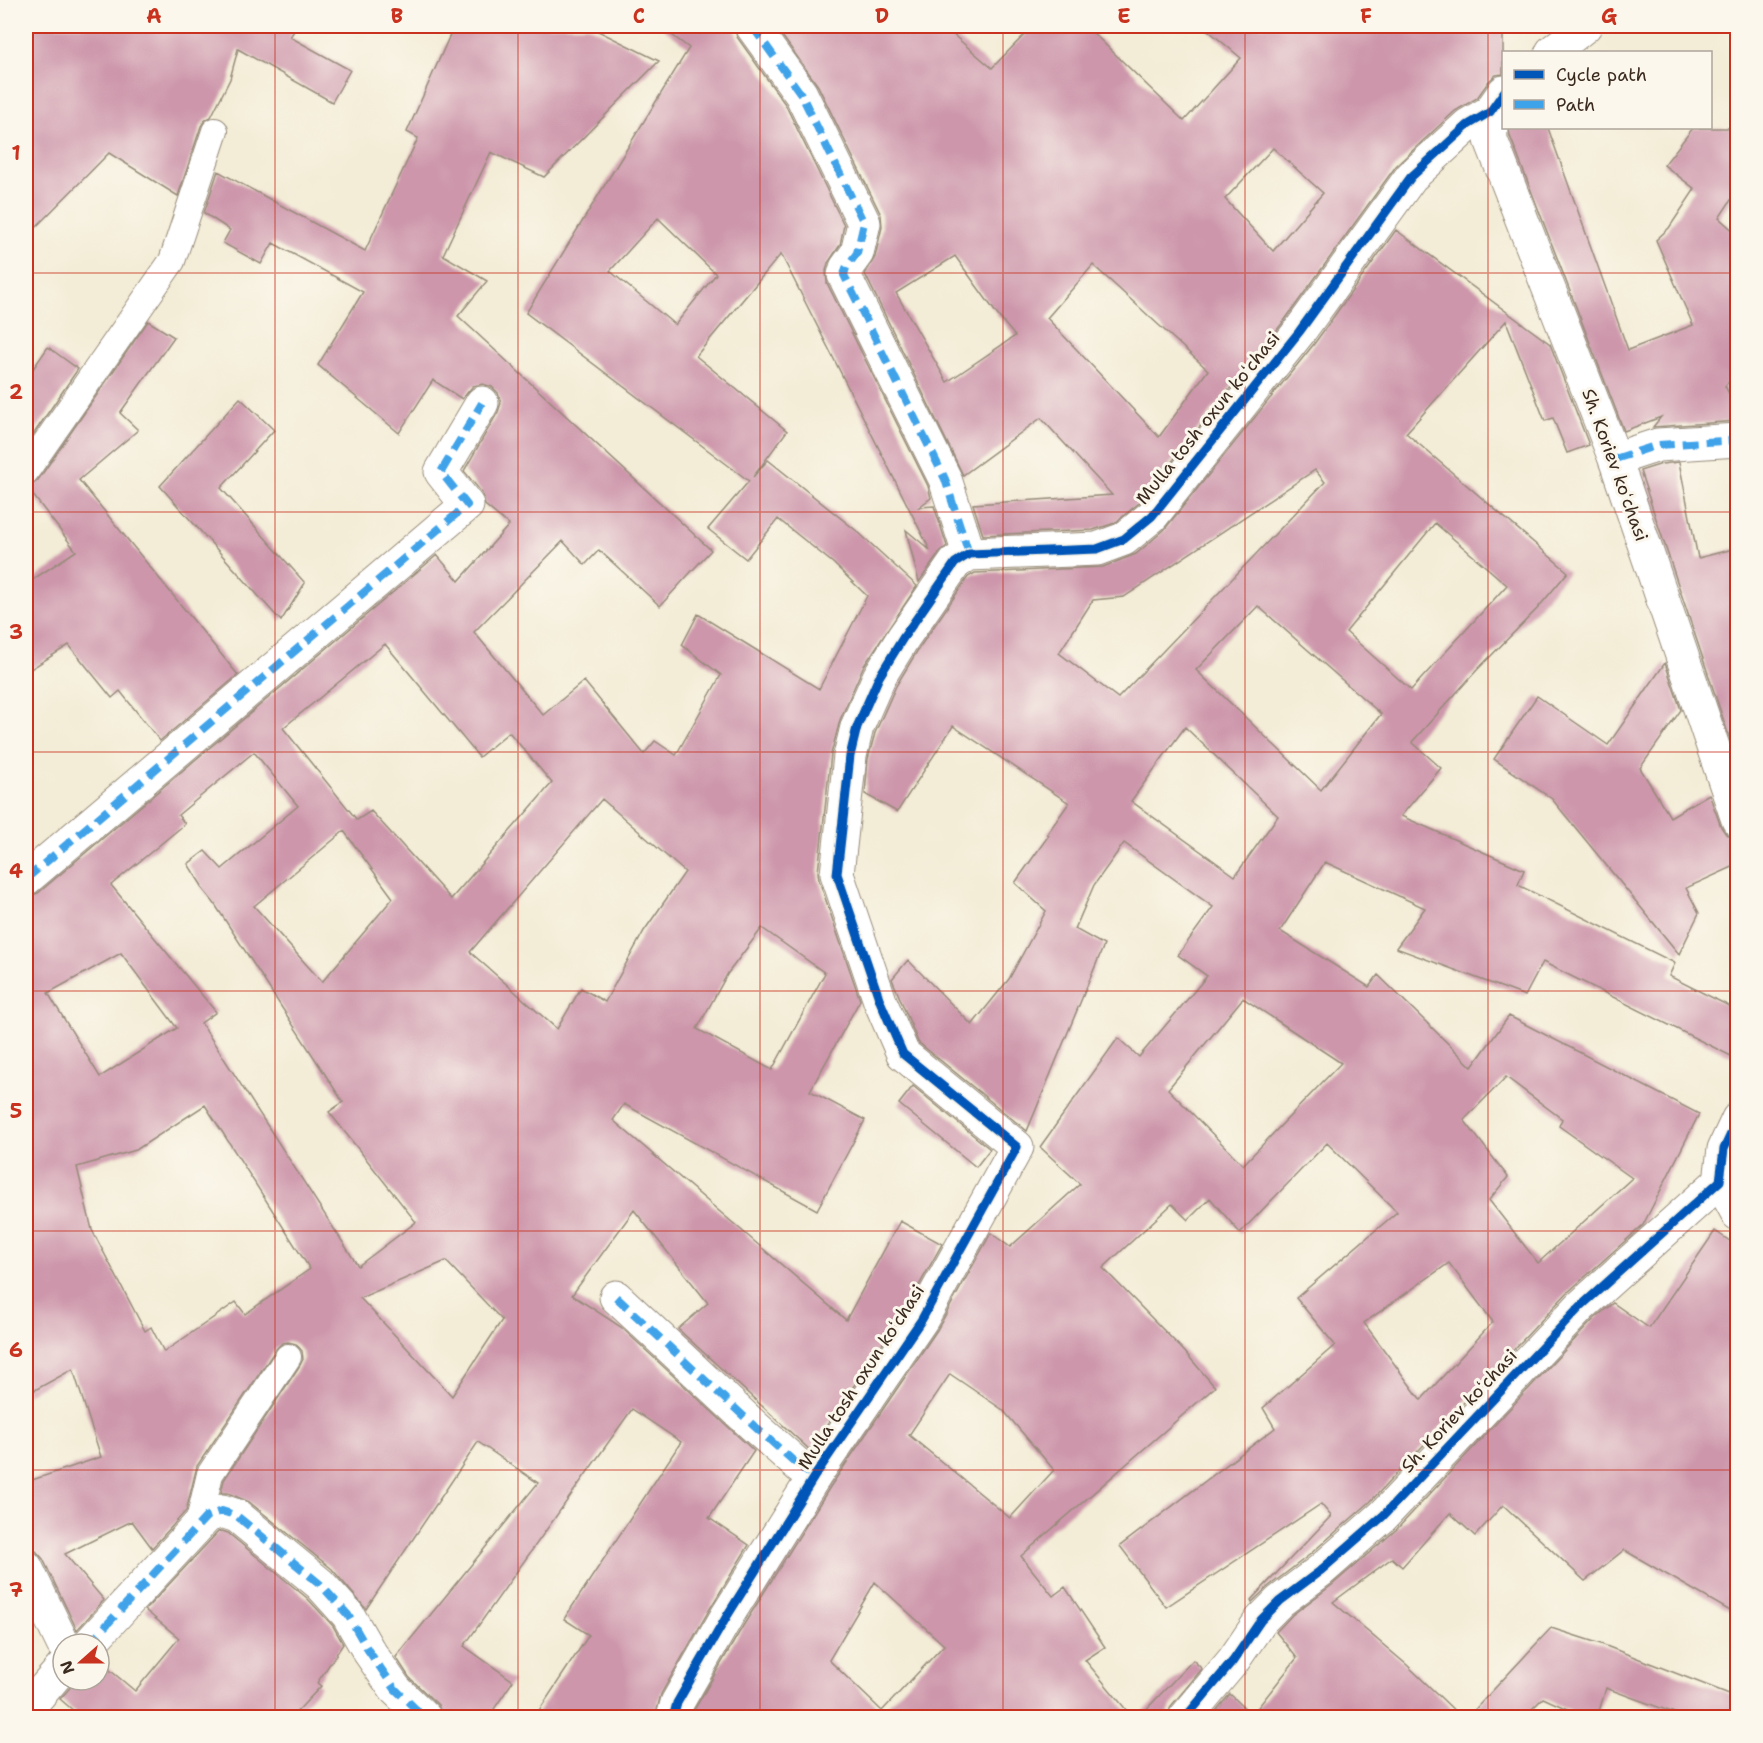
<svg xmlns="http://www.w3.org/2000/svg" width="1763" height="1743" font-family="'Shantell Sans',sans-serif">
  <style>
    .building { fill: #cd96ab; fill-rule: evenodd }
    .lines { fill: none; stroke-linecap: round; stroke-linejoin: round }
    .service-casing { stroke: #978b7a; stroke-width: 28 }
    .minor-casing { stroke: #978b7a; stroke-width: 35 }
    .service { stroke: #fff; stroke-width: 26 }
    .minor { stroke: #fff; stroke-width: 33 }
    .quiet { stroke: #3fa3ea; stroke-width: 8; stroke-dasharray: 15 8; stroke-linecap: butt }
    .cycleway-casing { stroke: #fbf7ec; stroke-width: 13 }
    .cycleway { stroke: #0057b8; stroke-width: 9 }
    .grid { fill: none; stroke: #c8321e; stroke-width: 1.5; stroke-opacity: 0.55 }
    .labels { text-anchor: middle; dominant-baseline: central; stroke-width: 6; stroke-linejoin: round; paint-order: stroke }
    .street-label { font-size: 18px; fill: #3b2a1e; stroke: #fbf7ec }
    .neatline { fill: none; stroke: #c8321e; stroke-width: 2 }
    .grid-label { font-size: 20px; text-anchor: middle; font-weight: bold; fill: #c8321e }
  </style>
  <rect width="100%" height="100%" fill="#fbf7ec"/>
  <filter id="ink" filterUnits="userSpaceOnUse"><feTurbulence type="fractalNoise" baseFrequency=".0167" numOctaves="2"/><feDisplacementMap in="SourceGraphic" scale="12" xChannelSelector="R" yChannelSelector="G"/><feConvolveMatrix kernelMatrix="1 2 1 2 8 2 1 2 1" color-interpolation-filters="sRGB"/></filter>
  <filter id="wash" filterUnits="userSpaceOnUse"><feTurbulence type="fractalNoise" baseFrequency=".008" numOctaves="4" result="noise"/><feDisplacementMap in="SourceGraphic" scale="24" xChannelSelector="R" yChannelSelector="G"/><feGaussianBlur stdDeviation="1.35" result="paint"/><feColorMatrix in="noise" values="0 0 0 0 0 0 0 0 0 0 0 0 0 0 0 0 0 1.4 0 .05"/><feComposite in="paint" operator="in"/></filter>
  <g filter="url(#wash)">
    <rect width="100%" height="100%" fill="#f3ecd6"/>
    <g id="blocks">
      <g class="building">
        <polygon points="26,26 297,26 290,37 350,70 332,102 238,49 230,79 211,117 205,120 201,126 178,196 109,153 26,237"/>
        <path d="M454,26H588L659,61L544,177L491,152L443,255L487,281L458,316L711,550L660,606L599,550L585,565L563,541L474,632L543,715L584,681L644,754L655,741L676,755L721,675L682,645L698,614L819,689L867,596L833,563L778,519L746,559L708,529L749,481L526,313L689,48L660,26H734L737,37L785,104L844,225L840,245L828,263L826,271L827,283L928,486L931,498L919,507L934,506L947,546L940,552L919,582L906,530L930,550L781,254L696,356L787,431L753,477L768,460L858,532L917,586L863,667L840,720L831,754L818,872L819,880L860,1000L810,1091L865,1120L817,1210L624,1104L613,1120L846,1320L900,1221L942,1244L906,1309L810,1450L678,1329L708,1303L634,1210L572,1295L621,1327L754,1451L709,1518L749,1545L711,1607L661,1694L655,1718H534L589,1635L564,1619L681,1442L632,1409L464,1646L513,1681L488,1718H443L438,1705L409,1677L396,1657L538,1483L478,1442L366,1609L332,1569L249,1502L228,1493H221L224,1480L300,1365L303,1359L302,1351L296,1344L288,1342L282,1343L276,1349L197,1466L186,1511L152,1548L132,1521L65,1554L104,1600L77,1630L43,1559L36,1551L26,1549V1482L101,1457L73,1369L26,1395V897L38,893L437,555L459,581L509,525L485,505L482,493L464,471L498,412L501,403L498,393L492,387L483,384L473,386L462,399L433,380L399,433L318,365L363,292L273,243L261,264L223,243L230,230L204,213L218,171L365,251L418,138L407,132ZM658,218L716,274L675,325L610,271ZM385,644L479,757L509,732L552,783L451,899L371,811L357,820L283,728ZM254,752L298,806L222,869L205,851L188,864L202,886L201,887L214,903L343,1102L329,1112L416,1222L358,1266L201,1023L216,1012L111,885L185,824L178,815ZM602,799L685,872L644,931L605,1002L581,988L557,1029L470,952ZM344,831L393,898L322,982L254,906ZM762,928L825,973L772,1070L697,1029L728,973ZM121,953L177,1028L100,1077L48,993ZM205,1105L310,1269L245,1314L236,1302L164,1352L151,1327L145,1331L92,1230L77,1167L136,1150ZM446,1261L502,1320L452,1396L360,1298Z"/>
        <path d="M775,26H943L992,68L1033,26H1086L1184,121L1241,58L1203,26H1503V74L1496,75L1489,81L1477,98L1455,111L1396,166L1284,321L1139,503L1115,523L1093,530L983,535L973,504L1112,495L1041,418L963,475L865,274L875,257L882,227L881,215L818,86ZM1273,148L1323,193L1273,251L1225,199ZM955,256L999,317L1015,336L947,382L896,293ZM1093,265L1208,370L1159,437L1047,318Z"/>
        <polygon points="1509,128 1548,128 1628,350 1693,325 1656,240 1669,228 1695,189 1664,165 1693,128 1737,128 1737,191 1719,218 1737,234 1737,373 1725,386 1737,408 1737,421 1653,427 1661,417 1624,431 1510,136"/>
        <path d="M1396,230L1550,344L1589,445L1567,453L1553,418L1545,421L1506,321L1406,433L1568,572L1537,609L1477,670L1412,742L1441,768L1401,816L1524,870L1518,885L1675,963L1669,976L1737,1010V1059L1543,962L1525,996L1396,948L1425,908L1325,862L1280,931L1369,987L1378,975L1472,1067L1509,1016L1699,1114L1643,1225L1567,1293L1370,1502L1308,1556L1269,1586L1252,1602L1251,1600L1331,1516L1321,1504L1166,1607L1120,1546L1275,1428L1263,1408L1335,1345L1296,1298L1397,1212L1327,1143L1240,1233L1210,1198L1188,1220L1172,1204L1103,1268L1184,1351L1215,1387L1021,1556L1053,1596L1065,1587L1105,1647L1085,1660L1133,1718H693L694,1710L743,1626L830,1487L937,1330L991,1233L1010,1247L1080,1184L1040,1147L1118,1038L1139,1057L1207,976L1178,955L1213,907L1124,843L1094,885L1075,929L1104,945L1027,1131L918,1042L892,979L908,960L972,1025L1009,979L1046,911L1015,883L1049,835L1047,834L1069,803L953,726L897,812L865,794L868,759L875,733L896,686L919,648L968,577L975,573L1103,567L1136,554L1164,530L1314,344ZM1315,470L1325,482L1118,698L1059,653L1093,600L1124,597ZM1435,523L1507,585L1411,690L1346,632ZM1258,606L1381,714L1321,790L1196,670ZM1185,727L1278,816L1235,876L1131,801ZM1243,998L1341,1063L1243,1165L1168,1089ZM1506,1077L1562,1119L1559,1126L1632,1178L1538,1263L1489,1200L1508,1177L1464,1120ZM1449,1263L1493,1322L1421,1400L1364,1323ZM950,1374L1003,1410L1054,1470L1010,1518L909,1435ZM875,1582L944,1645L882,1711L829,1660Z"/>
        <polygon points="148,321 174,337 120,413 138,430 79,480 238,675 160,741 120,691 112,698 69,645 26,672 26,584 76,551 26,486 33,484 38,480"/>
        <polygon points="48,347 78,369 26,445 26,379"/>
        <polygon points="240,398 274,430 221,488 305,583 281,621 160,486"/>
        <polygon points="1679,462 1698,558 1737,548 1737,760 1640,471 1662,464"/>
        <polygon points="1665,663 1681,710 1640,768 1670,817 1709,794 1721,827 1726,834 1737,838 1737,865 1686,888 1699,913 1679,954 1552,799 1494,759 1537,696 1608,745"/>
        <polygon points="913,1086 990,1149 976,1167 899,1104"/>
        <polygon points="1715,1231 1737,1246 1737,1615 1624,1550 1585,1581 1503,1505 1475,1536 1450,1513 1402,1567 1392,1558 1333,1602 1407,1665 1462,1718 1210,1718 1230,1694 1252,1715 1297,1658 1276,1632 1292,1615 1332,1585 1397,1529 1594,1319 1613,1303 1649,1328"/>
        <polygon points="222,1531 228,1533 307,1598 333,1626 343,1644 317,1683 321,1686 291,1718 82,1718 60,1699 77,1680 99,1680 99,1661 135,1691 179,1638 145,1610 218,1532"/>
        <polygon points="1551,1628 1601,1644 1737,1697 1737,1718 1688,1718 1606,1688 1597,1718 1587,1718 1543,1698 1523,1718 1467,1718"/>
        <polygon points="1193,1660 1202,1669 1171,1706 1167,1718 1138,1718"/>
      </g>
    </g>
  </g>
  <g filter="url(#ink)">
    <use href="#blocks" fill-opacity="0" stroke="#978b7a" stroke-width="1.5"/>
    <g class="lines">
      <g class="service-casing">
        <g id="service">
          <polyline points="26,471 172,261 215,131"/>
          <polyline points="198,1525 210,1474 288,1357"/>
        </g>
      </g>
      <g class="minor-casing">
        <g id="minor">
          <polyline points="752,26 801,94 864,223 857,253 846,268 844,275 945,479 969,554"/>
          <polyline points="1552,52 1585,26"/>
          <polyline points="1490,112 1491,140 1615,459 1738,820"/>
          <polyline points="1615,459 1658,445 1738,440"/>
          <polyline points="26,879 467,505 441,472 482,403"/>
          <polyline points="1720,1181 1738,1214"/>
          <polyline points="616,1297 754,1426 798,1465 814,1477"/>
          <polyline points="26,1567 63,1644"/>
          <polyline points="89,1644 207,1516 222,1511 237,1516 320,1584 348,1615 368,1650 395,1689 425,1718"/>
          <polyline points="26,1710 63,1667"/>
          <polyline points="673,1718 677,1703 727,1616 814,1477 922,1319 1017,1147 903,1054 880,1001 837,874 850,756 857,727 879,677 903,638 955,563 969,554 1097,549 1124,539 1152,516 1299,332 1411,177 1468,125 1490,112 1504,92"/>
          <polyline points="1185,1718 1233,1661 1261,1620 1280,1601 1320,1571 1383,1516 1581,1306 1720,1181 1724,1149 1738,1119"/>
        </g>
      </g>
      <use href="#service" class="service"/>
      <use href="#minor" class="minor"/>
      <g class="quiet">
        <polyline points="752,26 801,94 864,223 857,253 846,268 844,275 945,479 969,554"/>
        <polyline points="1615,459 1658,445 1738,440"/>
        <polyline points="26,879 467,505 441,472 482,403"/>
        <polyline points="616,1297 754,1426 798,1465 814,1477"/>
        <polyline points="89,1644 207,1516 222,1511 237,1516 320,1584 348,1615 368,1650 395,1689 425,1718"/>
      </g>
      <g class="cycleway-casing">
        <g id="cycleway">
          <polyline points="673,1718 677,1703 727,1616 814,1477 922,1319 1017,1147 903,1054 880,1001 837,874 850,756 857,727 879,677 903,638 955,563 969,554 1097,549 1124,539 1152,516 1299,332 1411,177 1468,125 1490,112 1504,92"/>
          <polyline points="1185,1718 1233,1661 1261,1620 1280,1601 1320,1571 1383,1516 1581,1306 1720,1181 1724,1149 1738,1119"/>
        </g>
      </g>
      <use href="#cycleway" class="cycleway"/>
    </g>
  </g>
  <path class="grid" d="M275,26V1718M518,26V1718M760,26V1718M1003,26V1718M1245,26V1718M1488,26V1718M26,273H1738M26,512H1738M26,752H1738M26,991H1738M26,1231H1738M26,1470H1738"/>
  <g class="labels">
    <g class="street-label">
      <text transform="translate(1208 418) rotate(-51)">Mulla tosh oxun koʻchasi</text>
      <text transform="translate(1615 465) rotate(70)">Sh. Koriev koʻchasi</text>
      <text transform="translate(861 1377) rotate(-57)">Mulla tosh oxun koʻchasi</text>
      <text transform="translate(1459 1411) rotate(-47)">Sh. Koriev koʻchasi</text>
    </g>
  </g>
  <rect width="1763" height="1743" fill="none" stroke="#fbf7ec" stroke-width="66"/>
  <rect x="1502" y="51" width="210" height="78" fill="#fbf7ec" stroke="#aea59a" stroke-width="1.5"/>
  <rect x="1514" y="70" width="30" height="9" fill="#0057b8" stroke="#aea59a" stroke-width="1.5"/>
  <text x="1556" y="81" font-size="18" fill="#3b2a1e">Cycle path</text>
  <rect x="1514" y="100" width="30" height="9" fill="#3fa3ea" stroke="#aea59a" stroke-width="1.5"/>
  <text x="1556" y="111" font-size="18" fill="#3b2a1e">Path</text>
  <g transform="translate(81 1662) rotate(249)"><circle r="28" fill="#fbf7ec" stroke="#aea59a" stroke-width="1.5"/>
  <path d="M0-4.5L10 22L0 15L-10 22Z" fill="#c8321e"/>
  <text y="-9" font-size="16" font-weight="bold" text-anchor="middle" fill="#3b2a1e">N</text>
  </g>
  <rect x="33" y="33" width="1697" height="1677" class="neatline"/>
  <g class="grid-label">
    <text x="154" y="23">A</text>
    <text x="397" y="23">B</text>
    <text x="639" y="23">C</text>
    <text x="882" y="23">D</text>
    <text x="1124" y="23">E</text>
    <text x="1366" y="23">F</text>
    <text x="1609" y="23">G</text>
    <text x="16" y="160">1</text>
    <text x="16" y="399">2</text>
    <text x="16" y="639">3</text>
    <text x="16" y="878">4</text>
    <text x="16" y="1118">5</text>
    <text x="16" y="1357">6</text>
    <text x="16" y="1597">7</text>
  </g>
</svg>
